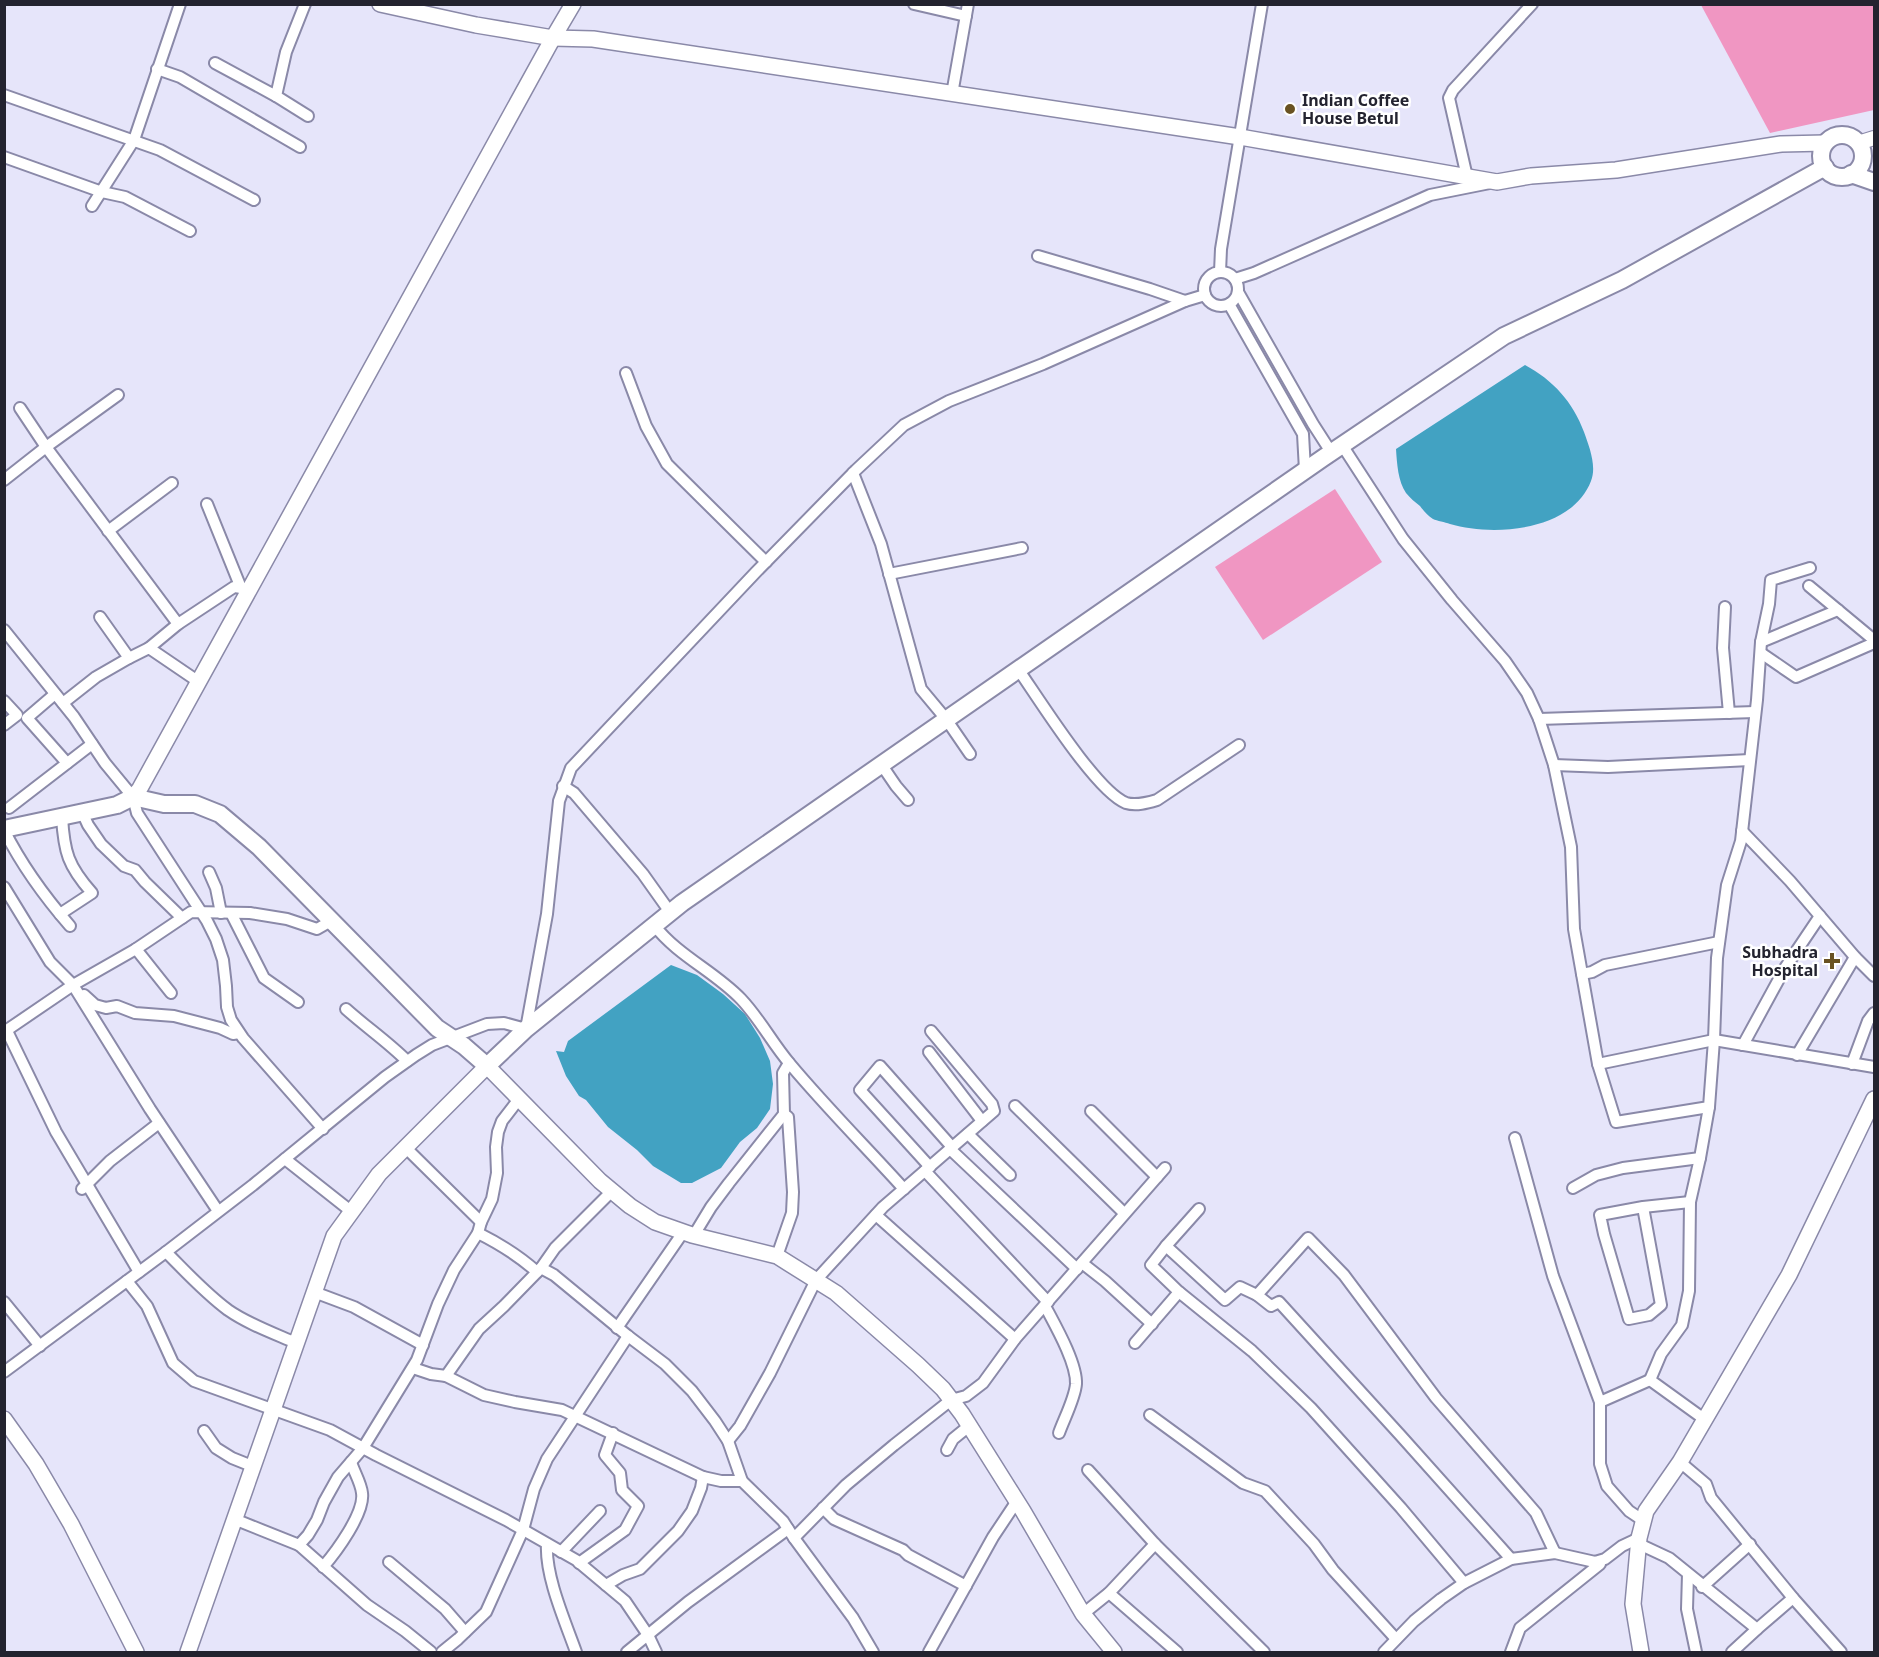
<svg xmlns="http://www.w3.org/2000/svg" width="1879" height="1657" font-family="'Noto Sans',sans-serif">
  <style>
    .green { fill: #f096c2 }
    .water { fill: #42a2c2 }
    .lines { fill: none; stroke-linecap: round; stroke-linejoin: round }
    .minor-casing { stroke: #8a89a8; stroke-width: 14 }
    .tertiary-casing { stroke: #8a89a8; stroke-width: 16 }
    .secondary-casing { stroke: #8a89a8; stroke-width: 18 }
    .primary-casing { stroke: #8a89a8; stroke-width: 20 }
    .minor { stroke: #fff; stroke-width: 10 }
    .tertiary { stroke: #fff; stroke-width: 14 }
    .secondary { stroke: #fff; stroke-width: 15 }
    .primary { stroke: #fff; stroke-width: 16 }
    .poi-dot { fill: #695222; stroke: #fff; stroke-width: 2 }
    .labels { text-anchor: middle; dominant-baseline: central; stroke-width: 5; stroke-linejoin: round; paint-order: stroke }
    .poi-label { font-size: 16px; font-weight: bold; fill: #23232f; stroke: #fff; text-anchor: start }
  </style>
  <rect width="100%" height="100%" fill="#e6e5fa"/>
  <g class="green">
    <polygon points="1701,5 1874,5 1874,110 1770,133"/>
    <polygon points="1335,489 1382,562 1263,640 1215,567"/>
  </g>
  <g class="water">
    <path d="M1525,365C1553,380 1573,402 1584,432C1589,446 1597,466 1591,481C1572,531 1494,537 1450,524C1445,522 1437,521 1433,519C1428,516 1423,510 1420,506C1415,502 1410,498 1406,493C1398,481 1397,464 1396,449Z"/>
    <polygon points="671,965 697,975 723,994 745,1014 760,1038 770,1061 773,1084 770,1109 757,1128 740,1142 721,1168 692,1183 681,1183 653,1166 637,1150 608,1127 586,1100 579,1096 566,1076 556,1051 564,1052 568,1041"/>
  </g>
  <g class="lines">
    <g class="minor-casing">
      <g id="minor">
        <polyline points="914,4 966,16"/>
        <polyline points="215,63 276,96 286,52 305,4"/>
        <polyline points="157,69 180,77 300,147"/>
        <polyline points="952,94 968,4"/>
        <polyline points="4,95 160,150 254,200"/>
        <polyline points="276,96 308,116"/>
        <polyline points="4,157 102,192 125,197 190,231"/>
        <polyline points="1467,177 1449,98 1453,90 1532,4"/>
        <polyline points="92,206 134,140 180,4"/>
        <polyline points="1038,256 1150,289 1185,301"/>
        <polyline points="1220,272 1221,249 1262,4"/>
        <circle cx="1221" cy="289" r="17"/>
        <polyline points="1235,279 1254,273 1430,195 1490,183"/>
        <polyline points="1238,292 1313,424 1331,452"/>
        <polyline points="1229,304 1303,434 1305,470"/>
        <polyline points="626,373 646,426 667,464 766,562"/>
        <polyline points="20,408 46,447 178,624"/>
        <polyline points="1342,445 1403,539 1452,600 1505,661 1527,693 1539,719 1554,765 1571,847 1574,929 1598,1064 1616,1122 1709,1107 1714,1040 1717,958 1727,885 1741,841 1757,700 1761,642 1769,604 1771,580 1810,568"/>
        <polyline points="853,473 881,544 921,689 946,719 970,754"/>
        <polyline points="4,480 46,447 118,395"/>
        <polyline points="207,504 241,588"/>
        <polyline points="108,531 172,483"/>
        <polyline points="889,574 1022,548"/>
        <polyline points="1809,586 1874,640"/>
        <polyline points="1725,607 1723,648 1729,713"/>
        <polyline points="100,617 129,658 149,648 199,682"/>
        <polyline points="4,630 74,717 105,763 133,797 137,813 207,921 216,939 223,960 226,986 227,1007 231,1020 243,1038 323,1129"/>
        <polyline points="1761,642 1838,610"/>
        <polyline points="149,648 178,624 234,587 250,589"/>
        <polyline points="1761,653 1796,677 1874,643"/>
        <path d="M1018,669C1039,699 1096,791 1126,803C1136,806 1147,803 1157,800L1239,745"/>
        <polyline points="55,694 27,718 67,763"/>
        <polyline points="4,701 17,715 4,725"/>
        <polyline points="63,703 96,677 129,658"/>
        <polyline points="1539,719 1755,712"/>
        <polyline points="881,764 896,786 908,800"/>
        <polyline points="1554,765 1608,767 1750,760"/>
        <polyline points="563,786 574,793 643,874 670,912"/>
        <polyline points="9,808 92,744"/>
        <polyline points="82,812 88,825 101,844 124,866 135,870 145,882 182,918"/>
        <path d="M4,830C22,866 44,896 70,926"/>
        <polyline points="1742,831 1790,881 1855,957 1874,976"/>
        <polyline points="209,872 216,888 221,913"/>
        <polyline points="4,887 50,962 73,985 150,1109 218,1211"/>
        <polyline points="231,913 264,978 298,1002"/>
        <path d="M60,914L92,893C68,866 64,852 62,817"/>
        <path d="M654,925C678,956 714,971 741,999C760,1019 772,1043 790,1064C826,1107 866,1147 904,1189"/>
        <polyline points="136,949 171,993"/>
        <polyline points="1582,974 1592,972 1605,965 1719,942"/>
        <polyline points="84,995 95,1005 106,1008 117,1006 135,1013 174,1016 220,1028 233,1034 239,1033"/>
        <path d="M346,1009C366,1027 388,1042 407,1061"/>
        <polyline points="7,1031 56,1132 139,1272"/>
        <polyline points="4,1032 73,985 136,949 191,912 250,913 287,919 317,929 331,921"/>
        <polyline points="1743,1045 1785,968 1820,916"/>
        <polyline points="929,1052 982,1121"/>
        <polyline points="1797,1055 1855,957"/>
        <polyline points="1598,1064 1714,1040 1874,1067"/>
        <polyline points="1852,1064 1868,1021 1874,1013"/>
        <polyline points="1015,1106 1124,1213"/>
        <polyline points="1091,1111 1157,1177"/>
        <polyline points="968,1134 1010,1175"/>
        <polyline points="1515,1138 1553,1276 1600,1402 1600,1464 1607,1486 1629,1511 1644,1521"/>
        <polyline points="406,1148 481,1222"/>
        <polyline points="950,1149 1077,1269"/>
        <polyline points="1700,1158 1690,1202 1689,1291 1682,1325 1661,1354 1650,1380 1704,1419"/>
        <polyline points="285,1159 352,1212"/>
        <polyline points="930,1167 860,1090 880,1066 952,1147"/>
        <polyline points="925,1171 1048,1302"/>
        <polyline points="1573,1188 1596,1175 1623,1168 1700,1158 1709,1107"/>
        <polyline points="82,1189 110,1161 159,1123"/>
        <polyline points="1643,1207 1600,1215 1604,1234 1629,1319 1649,1315 1661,1305 1643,1207 1690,1202"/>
        <polyline points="1199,1209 1166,1246 1225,1300 1240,1287 1257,1295 1271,1306 1279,1302 1401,1436 1511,1559"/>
        <polyline points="876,1215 1015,1339"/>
        <path d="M478,1233C500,1244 518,1255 537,1272"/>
        <polyline points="694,1235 711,1207 729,1183 784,1114 783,1073 789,1063"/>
        <polyline points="1166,1246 1151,1265 1179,1292 1252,1351 1311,1408 1401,1508 1464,1583"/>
        <path d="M166,1252C186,1272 205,1293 228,1310C248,1324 273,1333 296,1343"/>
        <polyline points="777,1256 792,1213 793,1192 788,1117 784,1114"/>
        <polyline points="1082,1263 1105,1281 1152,1324"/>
        <polyline points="541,1268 554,1275 628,1336 665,1364 692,1391 715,1421 728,1441 742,1481 783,1521 794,1538 853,1618 873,1652"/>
        <polyline points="127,1281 147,1306 173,1363 194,1381 330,1430 376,1455 506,1520 576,1560 625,1601 648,1635 656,1652"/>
        <polyline points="314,1292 354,1307 423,1345"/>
        <polyline points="1257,1295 1308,1238 1344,1275 1436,1398 1536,1513 1555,1553"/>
        <polyline points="4,1302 40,1346"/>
        <path d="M1045,1306C1055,1325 1077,1363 1076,1384C1075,1398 1064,1419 1059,1433"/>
        <polyline points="617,1328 684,1231"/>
        <polyline points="1135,1343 1179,1292"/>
        <polyline points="413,1368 431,1374 446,1376 484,1395 515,1402 562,1410 703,1477 721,1481 742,1481"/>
        <polyline points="4,1372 166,1252 253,1185 385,1077 416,1055 432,1045 487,1024 504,1023 526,1029 547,914 559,801 571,768 756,572 856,470 904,425 949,401 1043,364 1185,301 1205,295"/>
        <polyline points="446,1376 479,1329 504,1306 541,1268 555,1248 612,1191"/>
        <polyline points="1600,1402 1650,1380"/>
        <polyline points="1150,1415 1243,1483 1265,1491 1314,1544 1333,1570 1396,1639"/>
        <polyline points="204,1431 216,1448 232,1458 252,1466"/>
        <polyline points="728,1441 740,1426 770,1373 816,1280 883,1207 994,1111 992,1104 931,1031"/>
        <polyline points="947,1450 953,1439 969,1426"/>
        <polyline points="1680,1462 1706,1484 1711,1498 1793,1598 1841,1652"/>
        <polyline points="823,1508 834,1519 903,1550 908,1555 966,1586"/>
        <polyline points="234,1519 299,1545 308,1535 317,1520 324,1502 338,1477 363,1448 417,1360 438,1304 454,1270 478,1233 481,1222 492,1199 497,1173 496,1147 498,1132 502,1121 519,1099"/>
        <polyline points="794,1538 846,1485 894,1445 951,1400 966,1396 983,1383 1015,1339 1165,1168"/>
        <path d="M547,1544C545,1576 565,1621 576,1652"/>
        <polyline points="1155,1544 1264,1652"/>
        <polyline points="1639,1544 1669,1558 1757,1629 1793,1598"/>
        <polyline points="299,1545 367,1605 405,1631 431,1652"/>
        <polyline points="561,1552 600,1511"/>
        <polyline points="389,1562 445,1609 465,1632"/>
        <polyline points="579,1563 625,1530 638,1506 622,1490 620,1473 605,1455 613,1433"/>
        <path d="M323,1567C336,1552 365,1513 362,1493C361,1483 354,1472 351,1462"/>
        <polyline points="1688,1574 1687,1609 1696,1652"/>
        <polyline points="606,1585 623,1575 640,1569 678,1531 692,1511 701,1488 703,1477"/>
        <polyline points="1702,1587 1750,1544"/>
        <polyline points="1109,1593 1177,1652"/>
        <polyline points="1083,1614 1109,1593 1155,1544 1088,1470"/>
        <polyline points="442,1652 458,1639 486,1612 523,1530 534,1489 547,1459 628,1336"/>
        <polyline points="627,1652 688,1602 788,1529"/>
        <polyline points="929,1652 993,1537 1017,1501"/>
        <polyline points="1384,1652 1414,1621 1441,1599 1464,1583 1511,1559 1555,1553 1595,1562 1605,1559 1622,1546 1639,1538"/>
        <polyline points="1511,1652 1520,1628 1600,1564 1600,1561"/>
        <polyline points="1732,1652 1757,1629"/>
      </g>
    </g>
    <g class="tertiary-casing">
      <polyline id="tertiary" points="1858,143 1874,138"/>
    </g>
    <g class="secondary-casing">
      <g id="secondary">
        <polyline points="380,4 476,25 553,38 593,39 1240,137 1497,182 1531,176 1616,170 1781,144 1825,143"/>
        <polyline points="133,797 139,790 553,38 573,4"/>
        <polyline points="4,1419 36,1464 71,1524 136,1652"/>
        <polyline points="188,1652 334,1236 379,1174 487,1066 600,1181 630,1206 655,1222 692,1235 777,1256 836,1293 918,1365 943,1389 962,1414 1023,1511 1083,1614 1114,1652"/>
        <polyline points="1641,1652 1633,1604 1639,1538 1646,1511 1680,1462 1789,1275 1874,1099"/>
      </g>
    </g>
    <g class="primary-casing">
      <g id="primary">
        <circle cx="1842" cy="156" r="21"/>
        <polyline points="1851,174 1874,182"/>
        <polyline points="4,829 117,805 133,797 164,804 195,804 220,814 259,847 437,1028 464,1046 487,1066 526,1029 682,903 1323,458 1504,336 1622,280 1825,167"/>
      </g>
    </g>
    <use href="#minor" class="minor"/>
    <use href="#tertiary" class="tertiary"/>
    <use href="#secondary" class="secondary"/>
    <use href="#primary" class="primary"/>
  </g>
  <g class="poi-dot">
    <circle cx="1290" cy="109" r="6"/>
    <path d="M1829 952h6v6h6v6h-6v6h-6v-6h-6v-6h6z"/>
  </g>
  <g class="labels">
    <g class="poi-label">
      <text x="1302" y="100">Indian Coffee<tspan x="1302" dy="18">House Betul</tspan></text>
      <text x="1818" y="952" text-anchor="end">Subhadra<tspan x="1818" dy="18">Hospital</tspan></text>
    </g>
  </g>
  <rect width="1879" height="1657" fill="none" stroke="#23232f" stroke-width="12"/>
</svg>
